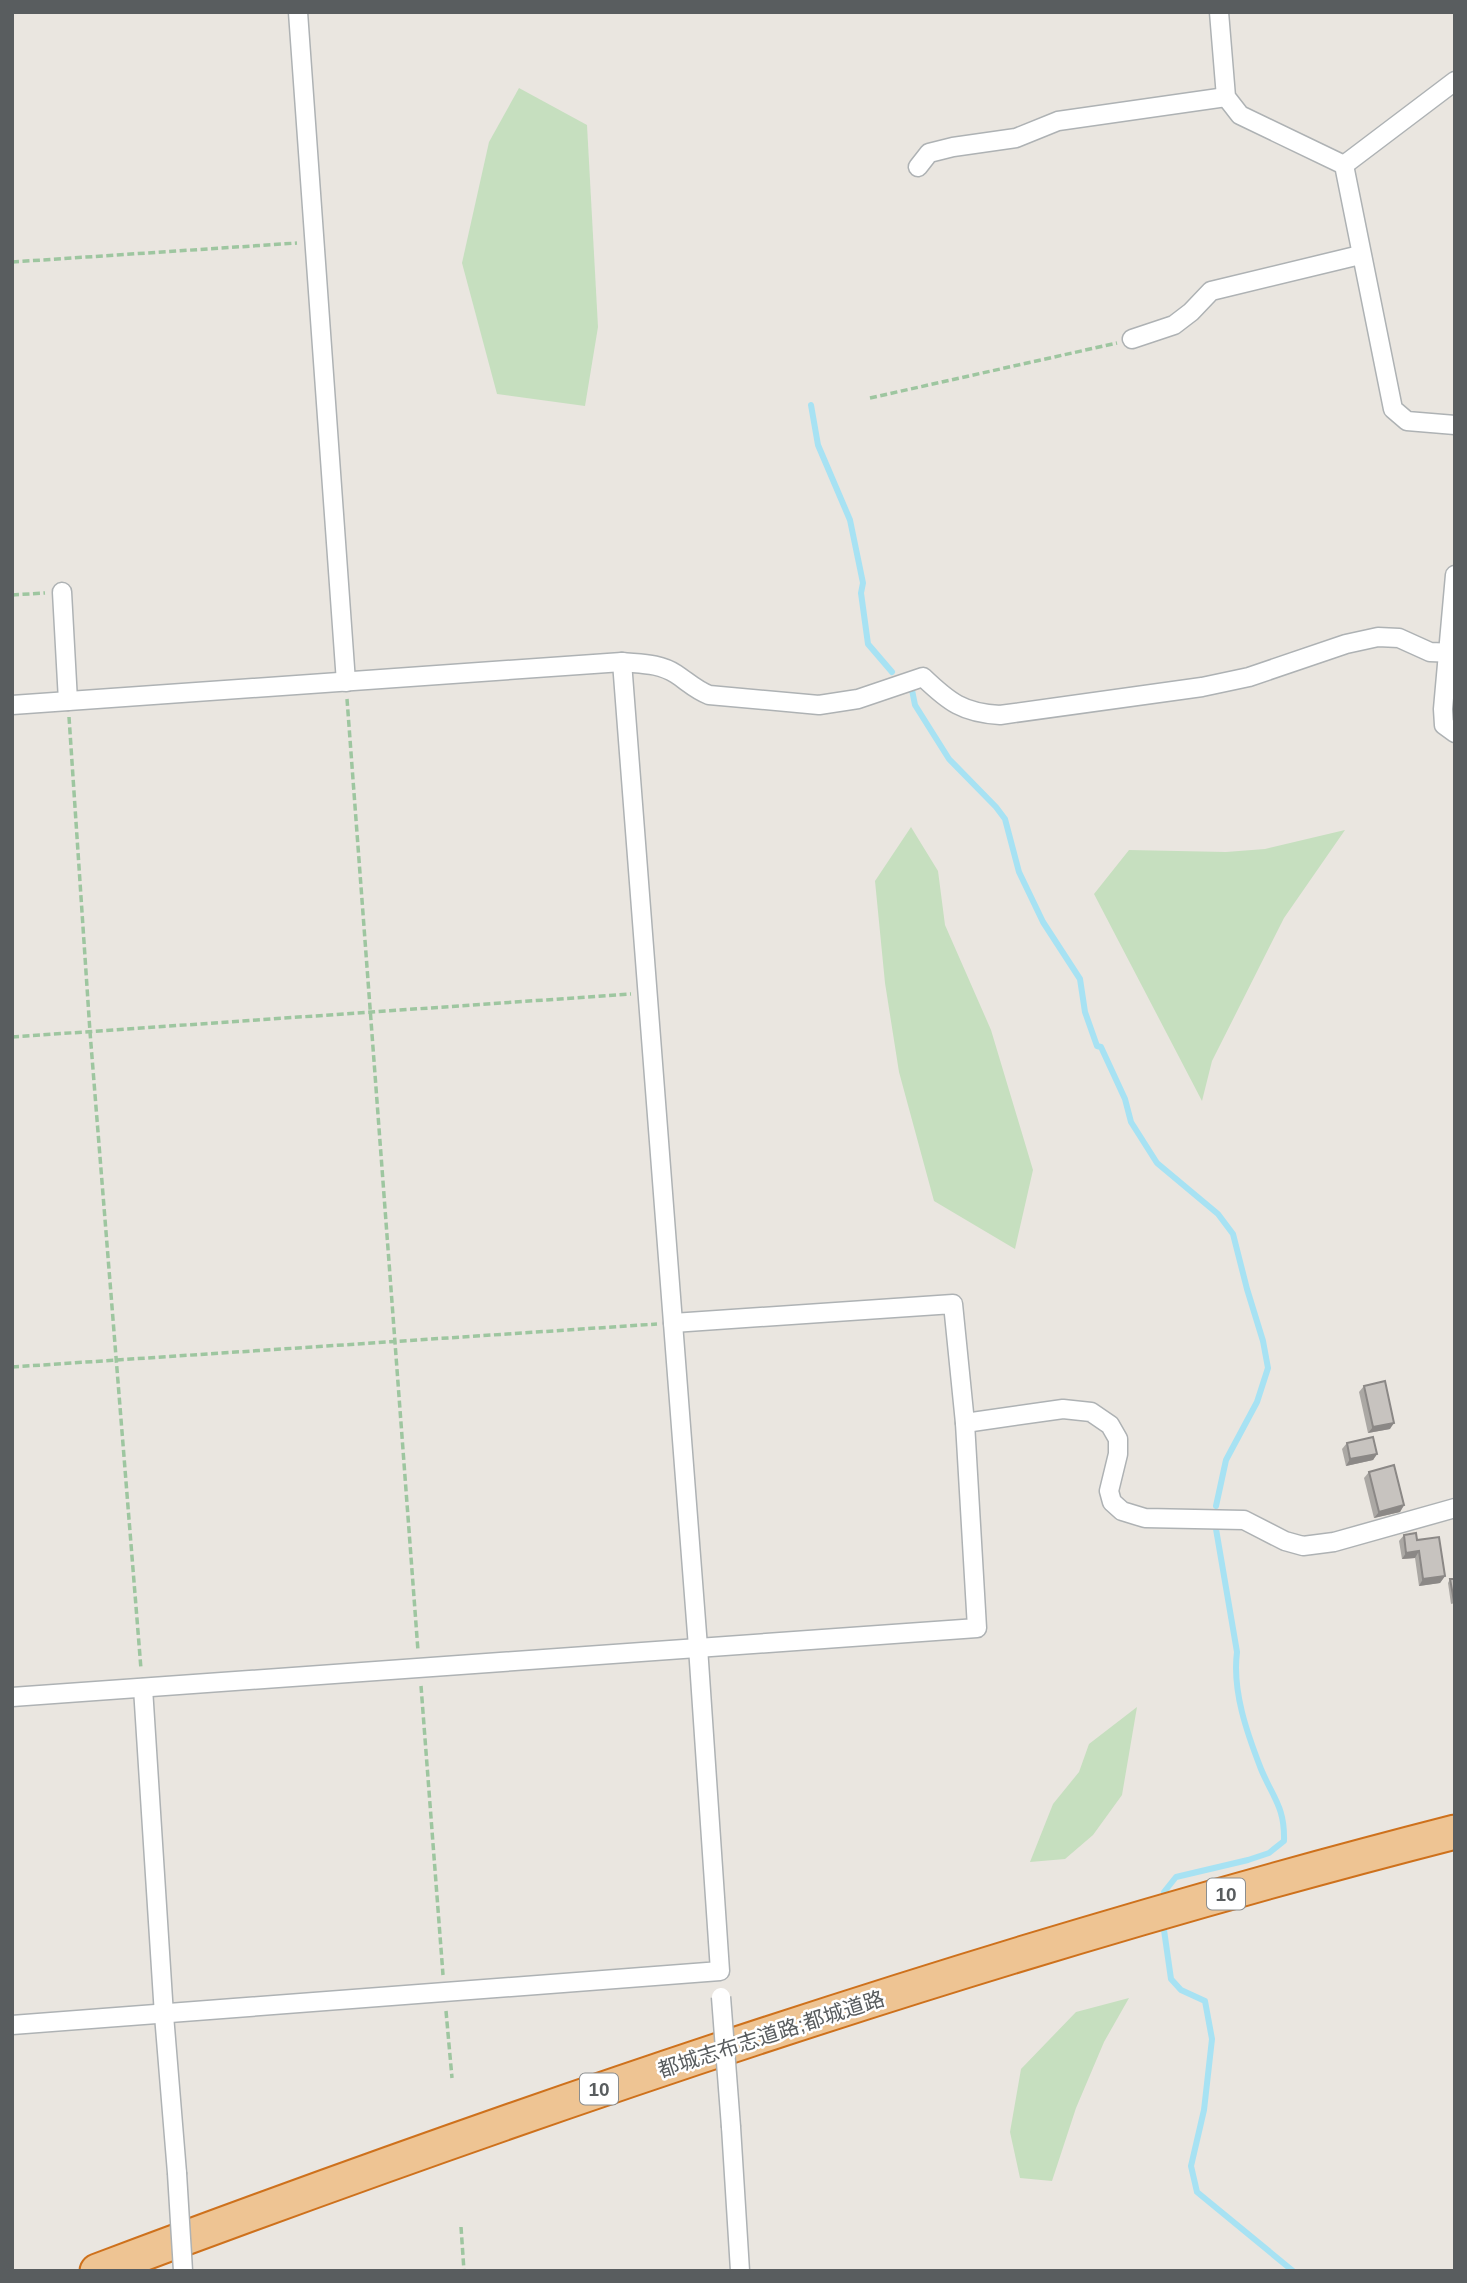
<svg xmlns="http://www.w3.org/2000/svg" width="1467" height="2283" font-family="Arial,'Noto Sans JP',sans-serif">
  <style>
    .green { fill: #c6dfbf }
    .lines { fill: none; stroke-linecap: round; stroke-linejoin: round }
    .stream { stroke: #a7e2f3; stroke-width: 6 }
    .minor-casing { stroke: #aeb2b4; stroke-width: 21 }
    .motorway-casing { stroke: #ce711c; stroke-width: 37 }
    .path { stroke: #9ec6a0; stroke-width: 3.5; stroke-dasharray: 7 3.5; stroke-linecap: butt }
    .minor { stroke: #fff; stroke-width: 18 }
    .motorway { stroke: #eec493; stroke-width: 33 }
    .minor-bridge-casing { stroke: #aeb2b4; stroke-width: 21; stroke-linecap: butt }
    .minor-bridge { stroke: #fff; stroke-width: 18 }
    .wall { fill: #aba8a4 }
    .shaded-wall { fill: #8b8886 }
    .building { fill: #c7c3bf; stroke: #8b8886; stroke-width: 2 }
    .labels { text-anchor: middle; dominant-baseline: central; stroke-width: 5; stroke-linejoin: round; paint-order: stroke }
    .shield { fill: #fff; stroke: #8b8e8f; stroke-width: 2 }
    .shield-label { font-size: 19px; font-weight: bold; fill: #595d5f }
    .street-label { font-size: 21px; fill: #595d5f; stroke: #fff }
  </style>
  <rect width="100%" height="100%" fill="#eae6e0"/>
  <g class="green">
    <polygon points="519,88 587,125 598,327 585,406 497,394 462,263 489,142"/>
    <polygon points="911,827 938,871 945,925 991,1030 1033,1170 1015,1249 934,1201 899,1072 885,983 875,881"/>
    <polygon points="1345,830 1284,918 1212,1061 1202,1101 1094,894 1129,850 1226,852 1265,849"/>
    <polygon points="1137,1707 1122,1795 1093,1835 1065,1859 1030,1862 1053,1804 1079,1772 1089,1744"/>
    <polygon points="1129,1998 1104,2042 1076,2108 1052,2181 1020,2178 1010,2132 1021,2069 1076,2012"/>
  </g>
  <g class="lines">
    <g class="stream">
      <polyline points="811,405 818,445 850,520 863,583 861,593 868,644 892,672"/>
      <polyline points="912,690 915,705 949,759 996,807 1005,819 1019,872 1043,922 1080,979 1085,1012 1097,1046 1101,1047 1125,1099 1131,1122 1157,1163 1218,1214 1233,1234 1247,1289 1263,1341 1268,1368 1257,1402 1226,1460 1216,1506"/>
      <path d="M1163,1901L1164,1892L1176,1877L1248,1860L1269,1853L1284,1841C1285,1807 1273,1798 1261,1769C1247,1733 1232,1691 1237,1652L1216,1529"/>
      <polyline points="1163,1923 1171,1979 1181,1990 1205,2001 1212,2039 1204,2110 1191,2166 1197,2192 1293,2271"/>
    </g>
    <g class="minor-casing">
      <g id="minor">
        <polyline points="298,12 346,682"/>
        <polyline points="1219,12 1226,97 1240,115 1344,165 1393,409 1407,421 1455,425"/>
        <polyline points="1344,165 1455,81"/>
        <polyline points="918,167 929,153 953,147 1016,138 1058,121 1226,97"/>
        <polyline points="1132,339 1174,325 1191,312 1211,291 1360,255"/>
        <polyline points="1455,575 1443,709 1444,725 1455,733"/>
        <polyline points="62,592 68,701"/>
        <path d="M12,705L622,662C641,664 659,663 676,674C688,682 696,690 709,695L819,705L858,699L923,677C949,702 963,713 1000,715L1202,687L1249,677L1346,644L1378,637L1399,638L1430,652L1455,653"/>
        <polyline points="965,1423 1063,1409 1091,1412 1110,1425 1118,1439 1118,1454 1109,1491 1112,1502 1122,1511 1145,1518 1244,1520 1285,1541 1303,1546 1334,1542 1455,1508"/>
        <polyline points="143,1688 164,2015 177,2173"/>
        <polyline points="12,1697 977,1628 965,1423 953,1304 673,1323"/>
        <polyline points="12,2025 720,1971 698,1647 622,662"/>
        <polyline points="731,2127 740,2271"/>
      </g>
    </g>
    <g class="motorway-casing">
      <path id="motorway" d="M97,2271C542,2104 994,1950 1455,1832"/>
    </g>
    <g class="path">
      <polyline points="12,262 297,243"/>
      <polyline points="870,398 1117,343"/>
      <polyline points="12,595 45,593"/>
      <polyline points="347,699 418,1651"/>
      <polyline points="69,717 90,1032 141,1669"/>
      <polyline points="12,1037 631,994"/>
      <polyline points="12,1367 657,1324"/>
      <polyline points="421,1686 443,1975"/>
      <polyline points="446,2011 452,2078"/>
      <polyline points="461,2227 464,2271"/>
    </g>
    <use href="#minor" class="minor"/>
    <use href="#motorway" class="motorway"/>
    <g class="minor-bridge-casing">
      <g id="minor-bridge">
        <polyline points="721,1997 731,2127"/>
        <polyline points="177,2173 183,2271"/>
      </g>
    </g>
    <use href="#minor-bridge" class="minor-bridge"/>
  </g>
  <g class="wall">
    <polygon points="1364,1386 1390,1429 1368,1433 1359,1392"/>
    <polygon points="1347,1443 1377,1454 1373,1460 1346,1466 1342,1449"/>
    <polygon points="1369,1472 1404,1505 1400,1512 1374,1518 1364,1478"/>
    <polygon points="1404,1535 1417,1540 1445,1576 1440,1583 1419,1586 1415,1558 1402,1559 1399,1541"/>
    <polygon points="1450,1579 1455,1579 1455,1603 1451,1604 1448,1583"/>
  </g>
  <g class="shaded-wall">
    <polygon points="1394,1423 1390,1429 1368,1433 1373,1427"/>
    <polygon points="1377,1454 1373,1460 1346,1466 1350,1459"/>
    <polygon points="1404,1505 1400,1512 1374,1518 1379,1512"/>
    <polygon points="1419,1551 1415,1558 1402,1559 1406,1553"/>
    <polygon points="1445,1576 1440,1583 1419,1586 1423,1579"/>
  </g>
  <g class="building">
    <polygon points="1385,1381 1394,1423 1373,1427 1364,1386"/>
    <polygon points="1373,1437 1377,1454 1350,1459 1347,1443"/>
    <polygon points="1394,1465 1404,1505 1379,1512 1369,1472"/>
    <polygon points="1416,1533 1417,1540 1439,1537 1445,1576 1423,1579 1419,1551 1406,1553 1404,1535"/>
    <polygon points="1450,1579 1455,1579 1455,1600 1454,1601"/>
  </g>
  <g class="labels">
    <g class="shield">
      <rect x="1207" y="1878.5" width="38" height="31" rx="5"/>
      <rect x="580" y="2073.5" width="38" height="31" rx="5"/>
    </g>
    <g class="shield-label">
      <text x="1226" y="1894">10</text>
      <text x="599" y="2089">10</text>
    </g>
    <g class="street-label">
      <text transform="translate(771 2034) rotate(-18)">都城志布志道路;都城道路</text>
    </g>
  </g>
  <rect width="1467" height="2283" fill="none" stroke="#595d5f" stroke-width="28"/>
</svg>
